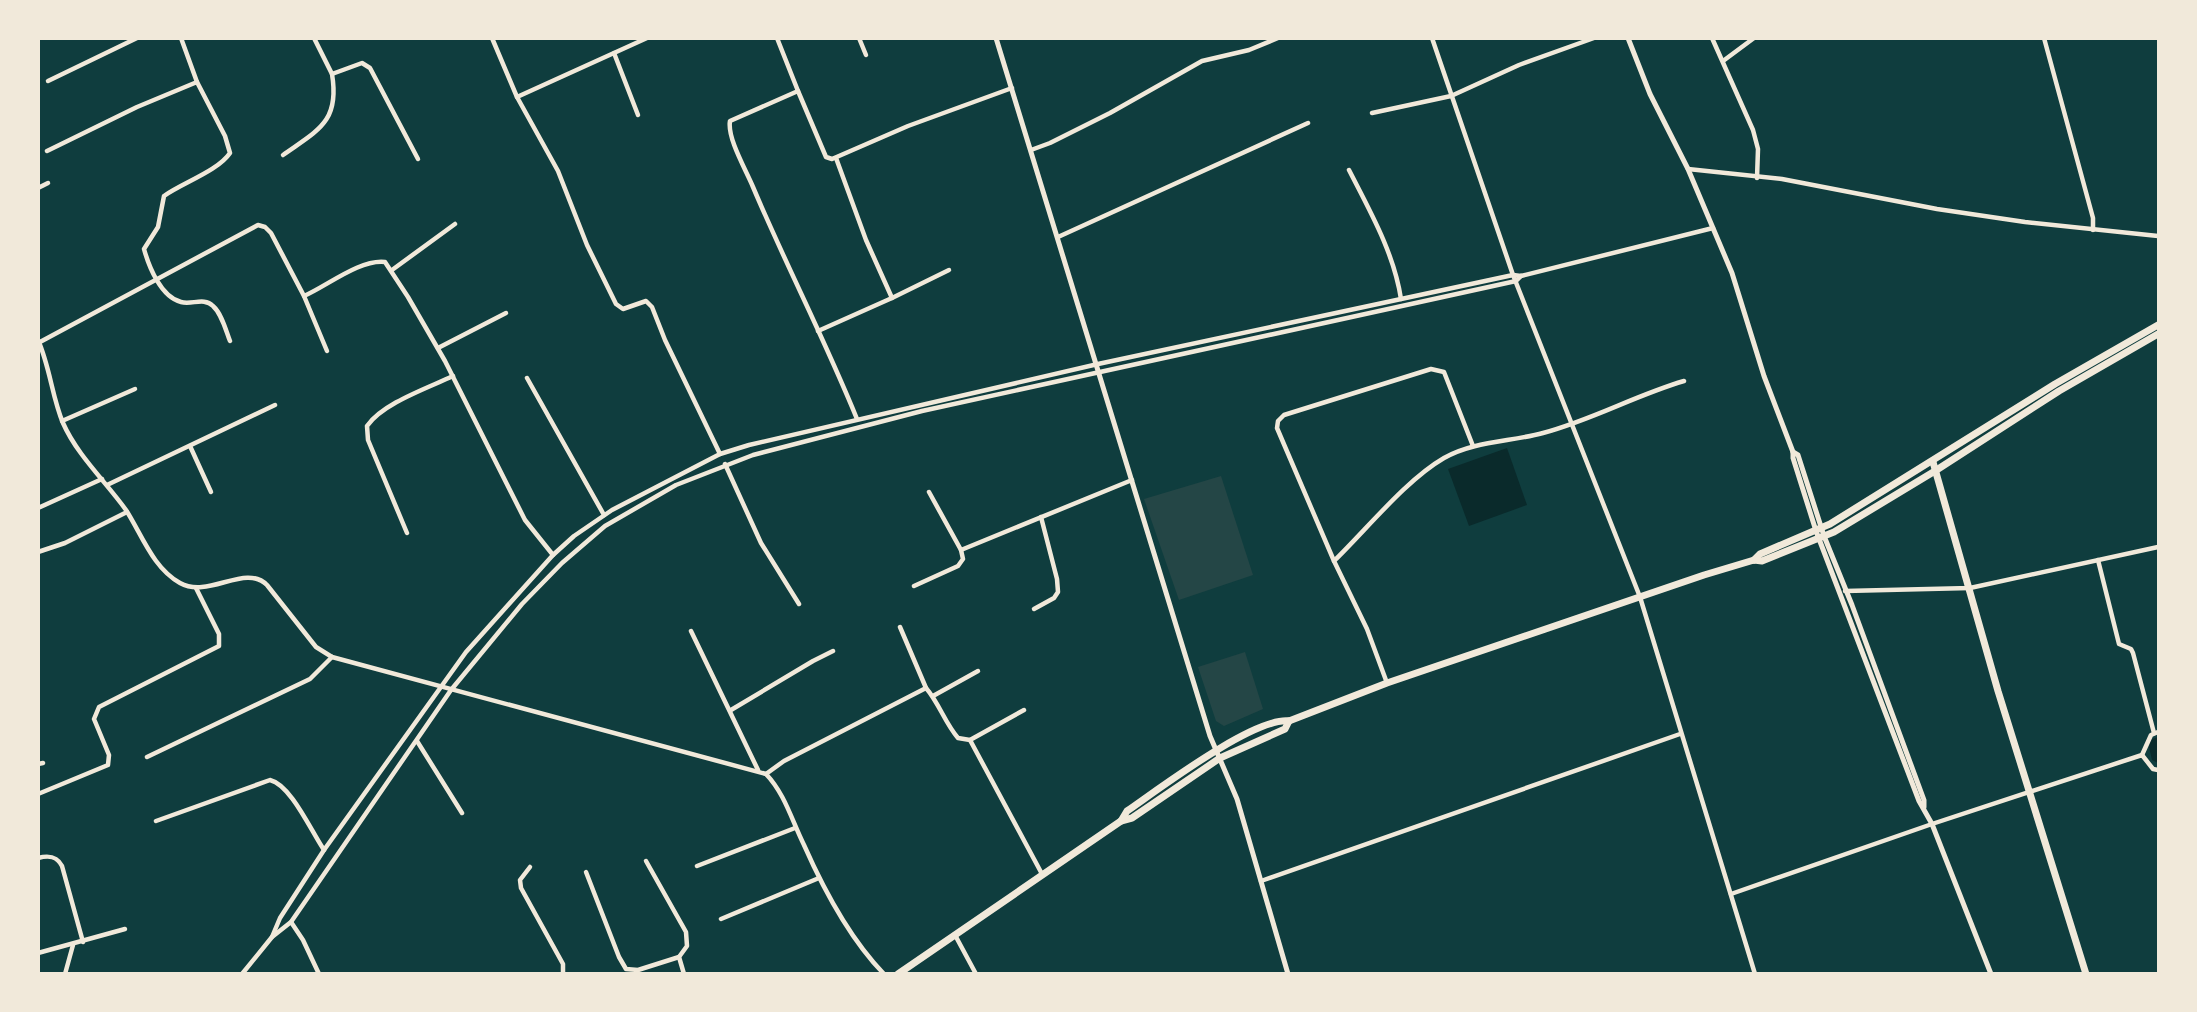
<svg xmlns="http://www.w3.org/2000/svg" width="2197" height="1012" font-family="Spectral,serif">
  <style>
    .green { fill: #244646 }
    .water { fill: #0a2a2b }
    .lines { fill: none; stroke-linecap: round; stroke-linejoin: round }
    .minor { stroke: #f1e9da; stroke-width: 4.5 }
    .tertiary { stroke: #f1e9da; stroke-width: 5 }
    .primary { stroke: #f1e9da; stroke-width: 7 }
    .trunk { stroke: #f1e9da; stroke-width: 7 }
  </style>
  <rect width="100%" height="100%" fill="#0f3d3e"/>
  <g class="green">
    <polygon points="1221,476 1253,575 1179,600 1144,499"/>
    <polygon points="1245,652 1263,709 1224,726 1216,721 1198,667"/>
  </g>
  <g class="water">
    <polygon points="1507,448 1527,505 1469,526 1448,469"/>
    <polygon points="2158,737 2158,763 2152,760 2149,747 2150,740"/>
  </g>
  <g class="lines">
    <g class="minor">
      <polyline points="181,38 197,82"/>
      <polyline points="314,38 332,74 362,63 370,68 418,159"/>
      <polyline points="492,38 517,97 558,171 587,245 616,304 623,309 646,301 652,307 665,340 720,454"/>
      <polyline points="777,38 798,91"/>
      <polyline points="859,38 866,55"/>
      <polyline points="1432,38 1513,275 1640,597 1755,974"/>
      <polyline points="1712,38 1753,130 1758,149 1757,178"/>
      <polyline points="2044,38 2093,218 2093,230"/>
      <polyline points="614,53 638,115"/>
      <polyline points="1723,61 1754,38"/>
      <polyline points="48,81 137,38"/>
      <polyline points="517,97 647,38"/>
      <polyline points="1372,113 1451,96 1519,65 1594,38"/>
      <polyline points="1031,150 1050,143 1110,113 1202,61 1249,50 1278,38"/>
      <path d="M47,151L137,107L197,82L225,136L230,153C218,171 182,183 164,196L158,227L144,249C149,267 161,297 181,302C192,305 204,297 213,306C222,314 226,331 230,341"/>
      <path d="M283,155C318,130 340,122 332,74"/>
      <polyline points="1688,169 1782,179 1937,209 2025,222 2158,236"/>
      <path d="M1349,170C1370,211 1394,253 1401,299"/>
      <polyline points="38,188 48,183"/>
      <polyline points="1058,237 1308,123"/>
      <polyline points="392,270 455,224"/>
      <polyline points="304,296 327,351"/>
      <polyline points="892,298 949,270"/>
      <polyline points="818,331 892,298 866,240 836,158"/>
      <path d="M38,340C50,367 52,397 63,423C77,455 106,482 126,510C142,535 153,568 180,583C209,599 245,563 267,585L316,647L332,657L766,774C785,794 792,821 804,845C823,888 851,940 884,974"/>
      <path d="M40,342L258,225L265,227L271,233L304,296C327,286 360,259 385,262L408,297L445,361L525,520L553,555"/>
      <polyline points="438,348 506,313"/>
      <polyline points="527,378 604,515"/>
      <path d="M857,419C825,340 786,265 753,187C746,170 727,138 730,121L798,91L826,157L832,159L908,126L1012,88"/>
      <polyline points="62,421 135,389"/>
      <polyline points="190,446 211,492"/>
      <polyline points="725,464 761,543 799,604"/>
      <polyline points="107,485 275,405"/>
      <polyline points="38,508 102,479"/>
      <path d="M407,533L368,440L367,426C383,403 428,388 453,376"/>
      <polyline points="961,550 1132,480"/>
      <polyline points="38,552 65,543 127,512"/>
      <polyline points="2098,560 2119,644 2131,649 2133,653 2154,733"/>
      <polyline points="1334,561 1277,428 1278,421 1284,415 1431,369 1444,372 1473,446"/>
      <polyline points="914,586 958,566 963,559 961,550 929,492"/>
      <polyline points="1845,591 1970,588 2158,547"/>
      <polyline points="1034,609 1054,598 1058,592 1057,579 1041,517"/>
      <path d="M900,627L926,688C939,703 945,723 958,738L970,740L1024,710"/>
      <polyline points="691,631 758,770"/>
      <path d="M1387,683L1367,629L1334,561C1367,529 1406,480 1444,458C1474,441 1510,442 1543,433C1592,420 1636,395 1684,381"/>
      <polyline points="933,696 978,671"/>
      <polyline points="731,710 813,661 833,651"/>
      <polyline points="970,740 1042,874"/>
      <polyline points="417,741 462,813"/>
      <polyline points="2142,755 2151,735 2158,732"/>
      <polyline points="147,757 310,679 332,657"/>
      <polyline points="38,764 43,763"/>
      <polyline points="766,774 784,761 926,688"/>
      <polyline points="38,794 108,765 109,755 94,719 99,707 219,646 219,634 196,588"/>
      <path d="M156,821L270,780C291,785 311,831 324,850"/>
      <path d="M38,858C49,855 57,856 62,866L83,942"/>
      <polyline points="646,861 686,932 687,946 679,957 684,974"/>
      <polyline points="697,866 795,828"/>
      <polyline points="530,867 520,880 521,888 563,964 563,974"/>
      <polyline points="586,872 619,957 626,969 638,970 679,957"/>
      <polyline points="1261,881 1680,734"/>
      <polyline points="1731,894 1932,824 2142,755 2153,769 2158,770"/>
      <polyline points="721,919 819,878"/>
      <polyline points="291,922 303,940 319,974"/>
      <polyline points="955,935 976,974"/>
      <polyline points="272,937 280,918 324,850 466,652 553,555 574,536 612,510 720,454 749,445 1098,364 1513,275 1521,276 1713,228"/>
      <polyline points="38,953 125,929"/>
      <polyline points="65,974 73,945"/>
      <polyline points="242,974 272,937 291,922 451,690 522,604 562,563 605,526 676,485 753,455 922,411 1516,281 1521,276"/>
    </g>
    <g class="tertiary">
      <polyline points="996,38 1210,736 1237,799 1288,974"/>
      <polyline points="1628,38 1650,94 1688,169 1732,273 1764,376 1793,452 1793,458 1816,531 1919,801 1932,824 1991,974"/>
      <polyline points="1793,452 1798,455 1824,536 1852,605 1924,800 1924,807"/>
    </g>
    <polyline class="primary" points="1933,462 1998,691 2086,974"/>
    <g class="trunk">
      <polyline points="1754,560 1760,554 1830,524 2055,384 2158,325"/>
      <path d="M1121,821L1127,811C1159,789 1254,717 1289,721L1387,683L1704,575L1754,560L1762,561L1834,532L1935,471L2059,391L2158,334"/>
      <polyline points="898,974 1121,821 1132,818 1220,758 1285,729 1289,721"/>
    </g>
  </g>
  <rect width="2197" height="1012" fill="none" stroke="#f1e9da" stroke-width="80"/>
</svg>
